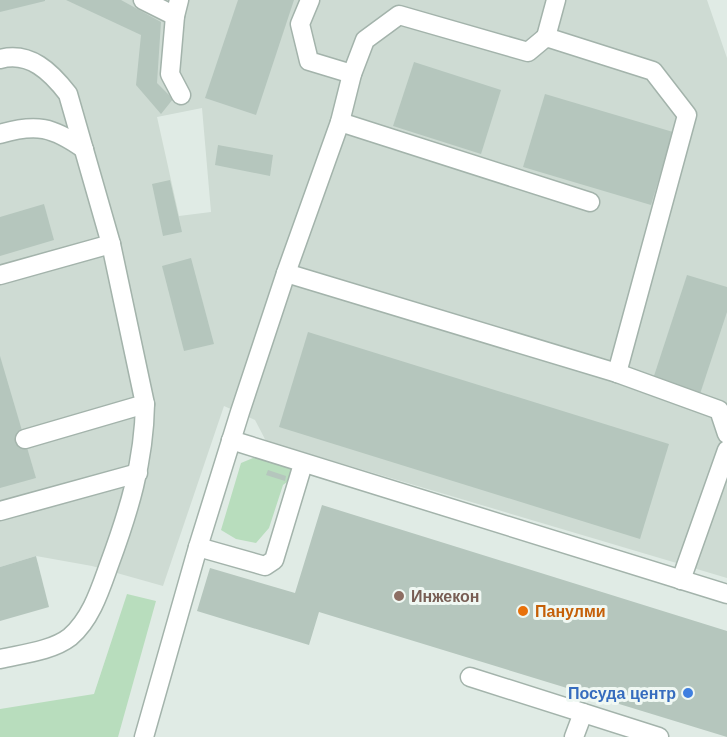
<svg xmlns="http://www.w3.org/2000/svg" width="727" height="737" font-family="'Work Sans',sans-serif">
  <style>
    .built { fill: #cedbd3; fill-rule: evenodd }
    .green { fill: #b8ddbd }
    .building { fill: #b5c6bd }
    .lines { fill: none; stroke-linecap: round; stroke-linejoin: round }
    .minor-casing { stroke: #a3b3ab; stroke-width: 21 }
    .minor { stroke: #fff; stroke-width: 18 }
    .education-dot { fill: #8d6e63; stroke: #f0f8f3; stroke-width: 2 }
    .food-dot { fill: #e8710a; stroke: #f0f8f3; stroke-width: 2 }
    .shop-dot { fill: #3f7fe0; stroke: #f0f8f3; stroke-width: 2 }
    .labels { text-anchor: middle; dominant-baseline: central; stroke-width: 6; stroke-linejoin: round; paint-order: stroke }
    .education-label { font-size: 16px; font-weight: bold; fill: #785e54; stroke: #f0f8f3; text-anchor: start }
    .food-label { font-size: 16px; font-weight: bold; fill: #c56008; stroke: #f0f8f3; text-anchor: start }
    .shop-label { font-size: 16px; font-weight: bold; fill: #366cbe; stroke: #f0f8f3; text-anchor: end }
  </style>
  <rect width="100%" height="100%" fill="#e0ebe5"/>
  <path class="built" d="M0,0H707L727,58V578L266,441L255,420L224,406L163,586L92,566L36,556L0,567ZM202,108L211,212L179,216L157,117Z"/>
  <g class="green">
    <polygon points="260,455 293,464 294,477 283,485 269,528 256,543 236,539 221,530 241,463"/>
    <polygon points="127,594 156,601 118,737 0,737 0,709 94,694"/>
  </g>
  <g class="building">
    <polygon points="0,0 45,0 45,1 0,12"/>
    <polygon points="66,0 121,0 161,22 157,83 173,99 161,114 136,85 141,35"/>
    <polygon points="238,0 294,0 256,115 205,98"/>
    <polygon points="414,62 501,90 481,154 393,126"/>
    <polygon points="545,94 673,132 651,205 523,167"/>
    <polygon points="218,145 273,155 270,176 215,165"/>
    <polygon points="170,180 182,232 163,236 152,184"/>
    <polygon points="44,204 54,240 0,256 0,217"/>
    <polygon points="191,258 214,344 184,351 162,266"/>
    <polygon points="687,275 727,287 727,312 700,394 653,379"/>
    <polygon points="308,332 669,444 640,539 279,427"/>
    <polygon points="0,356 36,478 0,488"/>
    <polygon points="268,470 286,476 285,481 266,475"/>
    <polygon points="322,505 727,631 727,737 319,612 309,645 197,611 210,568 295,593"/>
    <polygon points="36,556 49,607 0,621 0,567"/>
  </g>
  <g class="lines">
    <g class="minor-casing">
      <g id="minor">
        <polyline points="143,0 175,16"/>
        <polyline points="179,0 175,16 170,74 181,95"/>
        <polyline points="310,0 300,24 309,61 352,74"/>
        <polyline points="546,37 556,0"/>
        <path d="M0,59C30,51 51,72 68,94L111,244L145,404L25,439"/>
        <polyline points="340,122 590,202"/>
        <path d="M0,134C36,123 53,127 84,149"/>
        <polyline points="286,273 617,373 719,410 727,434"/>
        <polyline points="0,275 111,244"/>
        <polyline points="231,440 727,594"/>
        <polyline points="0,511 138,473"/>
        <polyline points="198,547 265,566 274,560 303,464"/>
        <polyline points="681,580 727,450"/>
        <path d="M0,659C22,654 52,651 70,637C91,619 100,590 109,565C129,511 144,462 145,404"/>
        <polyline points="470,677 659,737"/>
        <polyline points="144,737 198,547 240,412 286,273 340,122 352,74 365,40 399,15 528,52 546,37 653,71 687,115 617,373"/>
        <polyline points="574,737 583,713"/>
      </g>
    </g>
    <use href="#minor" class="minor"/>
  </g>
  <circle class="education-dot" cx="399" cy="596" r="6"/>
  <circle class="food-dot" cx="523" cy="611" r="6"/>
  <circle class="shop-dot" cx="688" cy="693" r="6"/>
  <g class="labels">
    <g class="education-label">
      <text x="411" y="596">Инжекон</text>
    </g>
    <g class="food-label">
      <text x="535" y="611">Панулми</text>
    </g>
    <g class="shop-label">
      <text x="676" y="693">Посуда центр</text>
    </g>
  </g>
</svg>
